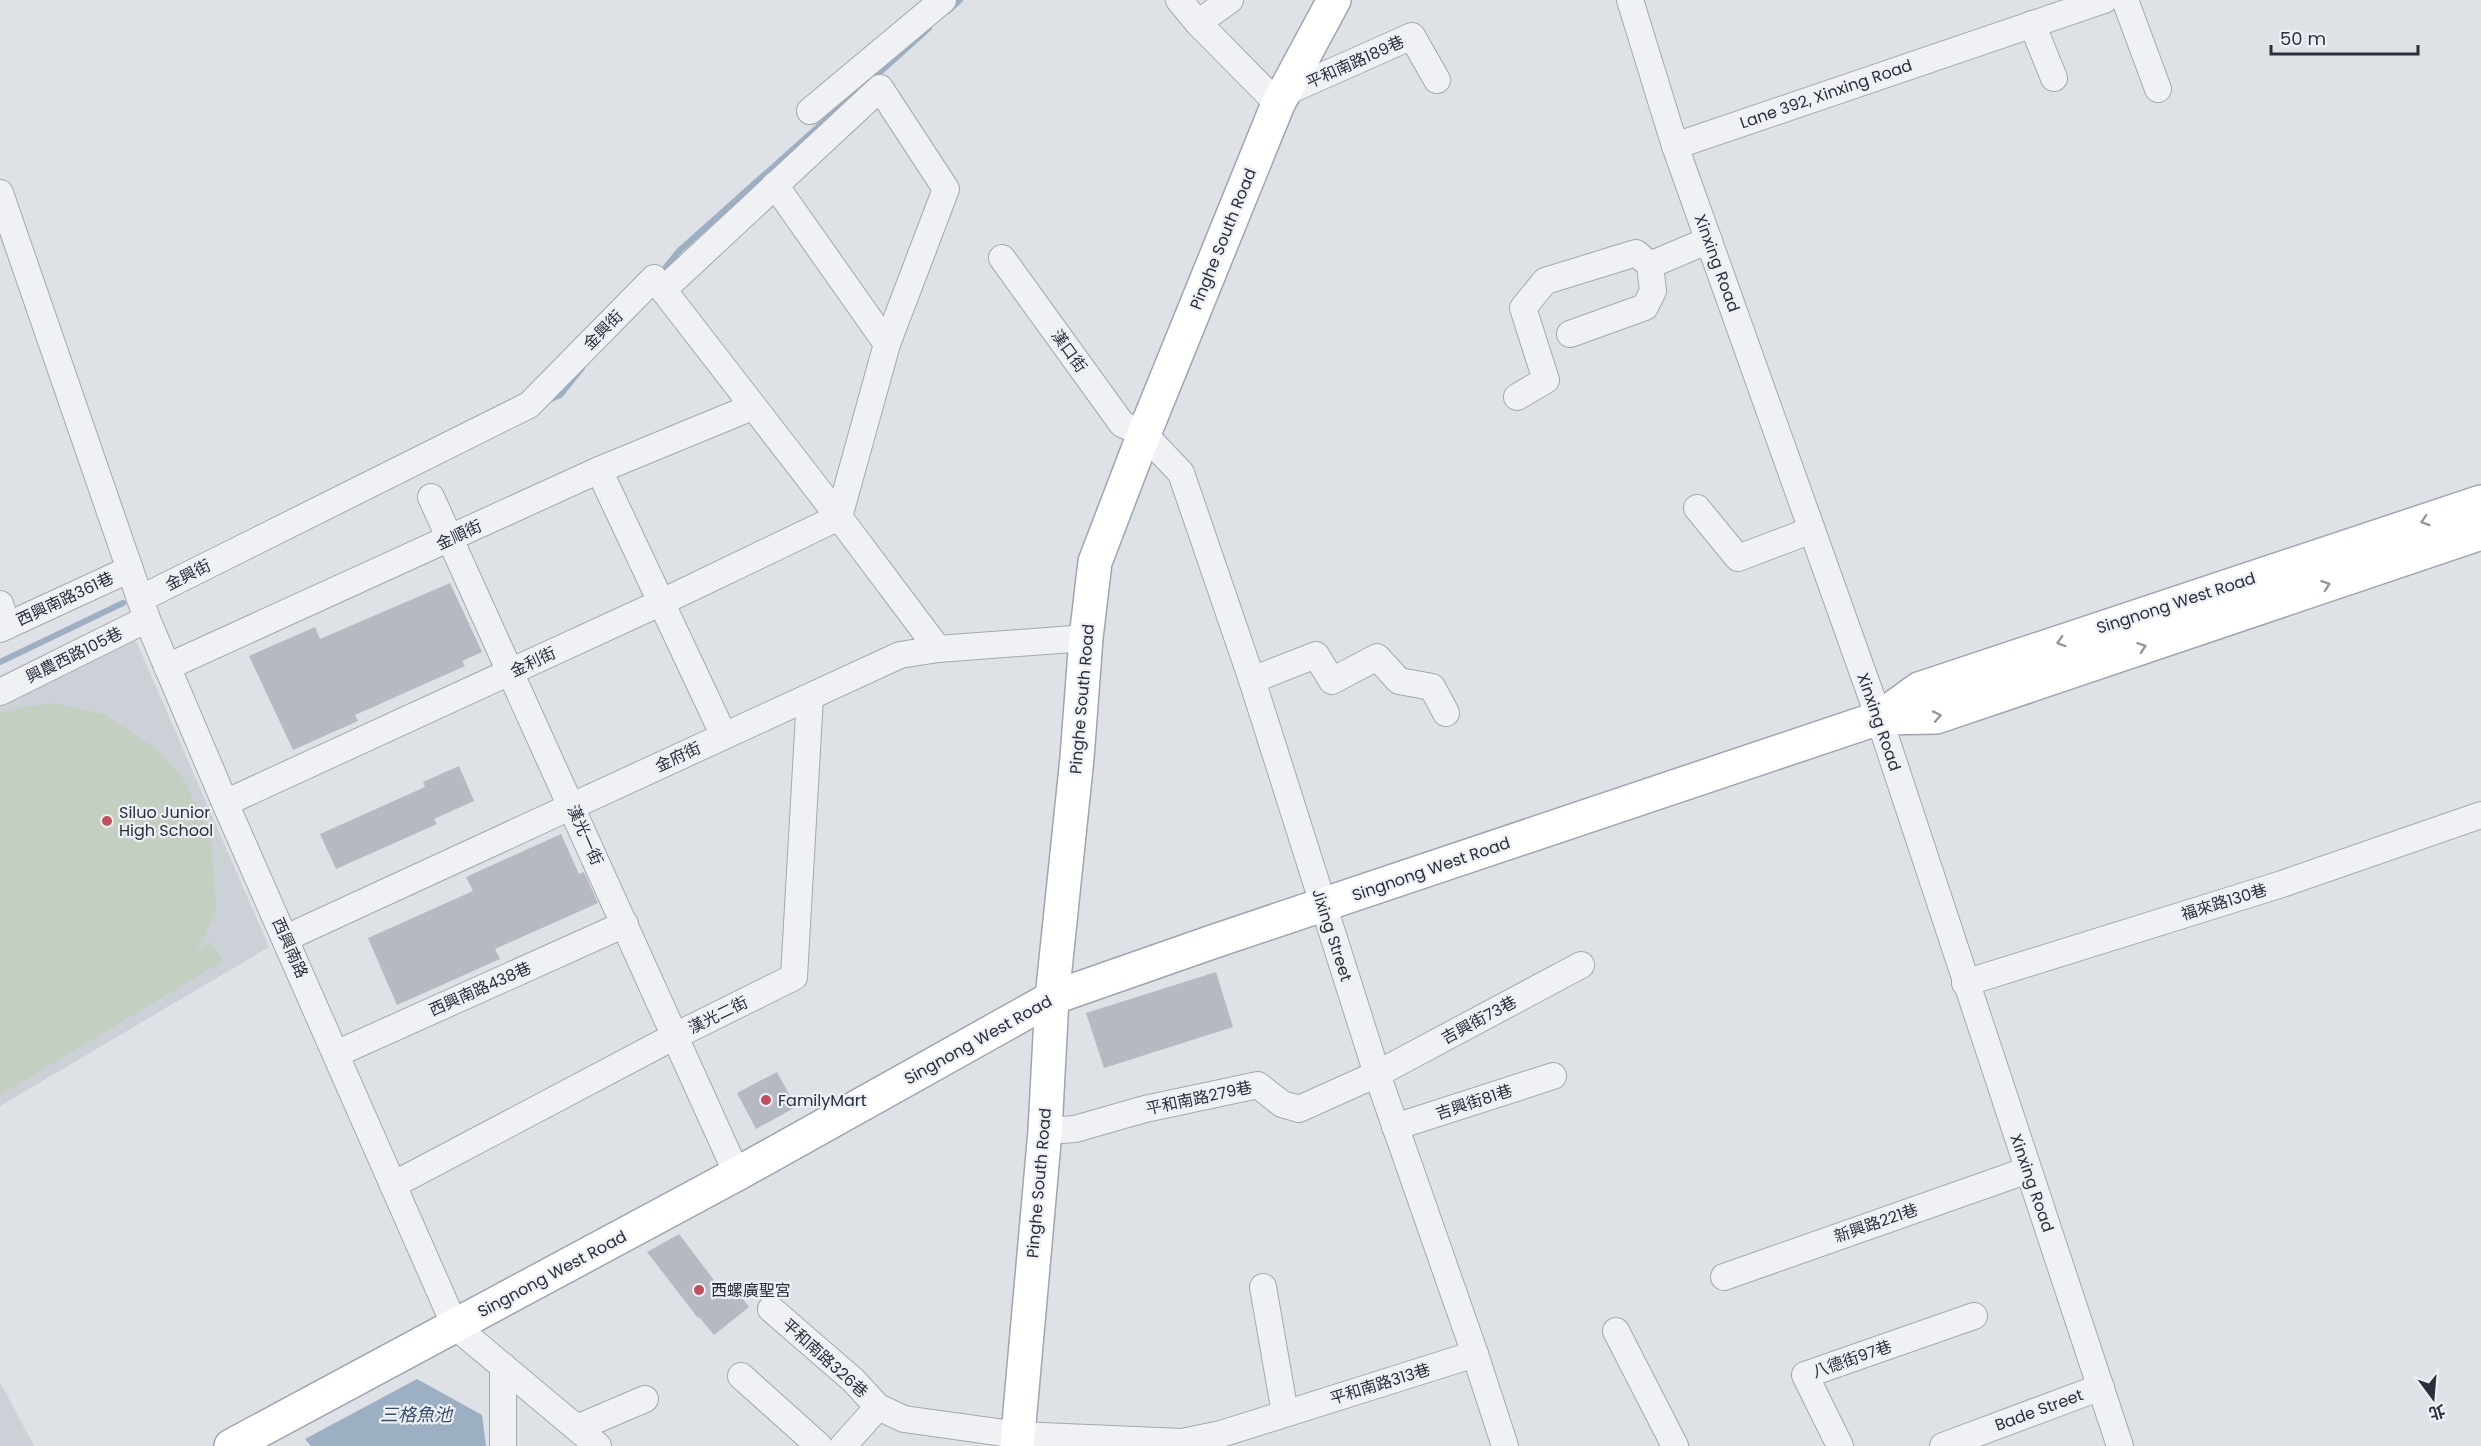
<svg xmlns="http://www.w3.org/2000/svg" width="2481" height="1446" font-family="Poppins,'Noto Sans TC',sans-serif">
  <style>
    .built { fill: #ccd0d7 }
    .green { fill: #c3cfc0 }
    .water { fill: #9cafc3 }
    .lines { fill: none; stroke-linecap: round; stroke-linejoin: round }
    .stream { stroke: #9cafc3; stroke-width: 6 }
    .building { fill: #b5bac2 }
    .minor-casing { stroke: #a4a8af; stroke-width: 28 }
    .major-casing { stroke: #9ea5b0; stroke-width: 36 }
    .minor { stroke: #f0f1f5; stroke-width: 26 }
    .major { stroke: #fff; stroke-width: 33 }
    .oneway { stroke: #94979d }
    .poi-dot { fill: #c04e5f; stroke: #edf0f4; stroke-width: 2 }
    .labels { text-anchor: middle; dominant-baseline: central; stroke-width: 4.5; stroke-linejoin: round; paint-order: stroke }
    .street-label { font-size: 16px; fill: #292f3b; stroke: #edf0f4 }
    .poi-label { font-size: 16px; fill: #292f3b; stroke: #edf0f4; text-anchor: start }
    .water-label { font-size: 18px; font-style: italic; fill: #374e6a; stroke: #edf0f4 }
  </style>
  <rect width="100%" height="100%" fill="#dee1e6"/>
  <g class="built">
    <polygon points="130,627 269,947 0,1106 0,694"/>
    <polygon points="0,1382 34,1446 0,1446"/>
  </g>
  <polygon class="green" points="52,703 104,714 156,749 184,780 211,838 216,908 203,941 195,953 210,942 223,961 0,1095 0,714 19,708"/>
  <polygon class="water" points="417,1379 482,1415 486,1446 311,1446 305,1439"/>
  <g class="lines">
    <g class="stream">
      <polyline points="948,11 960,0"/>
      <polyline points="868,83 929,28"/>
      <polyline points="666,267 679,251 856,93"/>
      <polyline points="549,400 560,395 582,368"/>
      <polyline points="0,662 123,603"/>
    </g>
  </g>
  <g class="building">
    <polygon points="450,583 482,652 462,661 465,666 355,715 358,721 293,750 249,656 315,627 320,639"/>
    <polygon points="459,766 474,801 434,819 437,824 336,869 320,834 425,787 423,782"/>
    <polygon points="561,834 579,874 584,872 598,903 495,949 500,959 397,1005 368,938 473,891 466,877"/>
    <polygon points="1216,972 1233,1027 1104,1068 1086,1013"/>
    <polygon points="777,1072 796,1107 756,1129 737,1093"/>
    <polygon points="679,1234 729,1300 738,1293 749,1307 714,1335 699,1317 698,1318 647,1252"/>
  </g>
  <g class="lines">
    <g class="minor-casing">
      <g id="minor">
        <polyline points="1179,0 1198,23 1278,104"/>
        <polyline points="1630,0 1675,146 1879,718 2120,1446"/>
        <polyline points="2125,0 2158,89"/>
        <polyline points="1198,23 1230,0"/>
        <polyline points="2032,24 2054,78"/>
        <polyline points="1284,93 1412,36 1437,80"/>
        <polyline points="810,111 943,0"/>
        <polyline points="1675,146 2104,0"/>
        <polyline points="775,185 887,344"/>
        <polyline points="0,193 147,619 225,803 455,1326 598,1446"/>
        <polyline points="1002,258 1122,424 1144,434 1181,473 1252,680 1377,1074 1475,1354 1505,1446"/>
        <polyline points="1650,265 1709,240"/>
        <polyline points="1517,397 1546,380 1523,308 1545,281 1636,253 1650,265 1653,291 1645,307 1570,334"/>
        <polyline points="599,470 724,736"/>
        <polyline points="431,497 737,1174"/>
        <polyline points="1697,508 1738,558 1812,530"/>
        <polyline points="140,599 529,405 654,278 839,517 938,649"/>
        <polyline points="0,604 7,626"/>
        <polyline points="0,629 130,569"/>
        <polyline points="167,667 599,470 752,407"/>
        <polyline points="1252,680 1316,655 1332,681 1377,657 1399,681 1432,687 1446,713"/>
        <polyline points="0,692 147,619"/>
        <polyline points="225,803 660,603 839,517 887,344 946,189 880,88 663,290"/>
        <polyline points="286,938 900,655 938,649 1086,638"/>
        <polyline points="1965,983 2282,884 2481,815"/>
        <polyline points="336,1054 625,924"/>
        <polyline points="1395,1127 1553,1076"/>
        <polyline points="1045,1131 1075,1129 1145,1109 1258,1085 1282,1104 1299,1109 1377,1074 1581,965"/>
        <polyline points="393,1185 675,1036 794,977 810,697"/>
        <polyline points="1724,1277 2028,1170"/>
        <polyline points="1263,1287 1285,1413"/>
        <polyline points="771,1309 853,1380 878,1407 904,1419 1018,1435 1182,1442 1221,1434 1475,1354"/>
        <polyline points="1616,1331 1675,1446"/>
        <polyline points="503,1366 503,1446"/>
        <polyline points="741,1376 819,1446"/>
        <polyline points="577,1428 645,1399"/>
        <polyline points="843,1446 878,1407"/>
        <polyline points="1840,1446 1805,1375 1974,1316"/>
        <polyline points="1943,1446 2101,1387"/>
      </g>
    </g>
    <g class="major-casing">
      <g id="major">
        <polyline points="1879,718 1936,717 2481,533"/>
        <polyline points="231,1446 737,1174 1052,998 1215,941 1879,718 1919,689 2481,502"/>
        <polyline points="1017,1446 1045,1131 1052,998 1077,758 1086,638 1095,562 1144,434 1278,104 1334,0"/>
      </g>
    </g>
    <use href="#minor" class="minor"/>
    <use href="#major" class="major"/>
  </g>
  <defs><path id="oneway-chevron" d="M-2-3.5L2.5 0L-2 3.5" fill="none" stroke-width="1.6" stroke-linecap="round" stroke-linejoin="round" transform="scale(1.5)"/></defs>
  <g class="oneway">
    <use href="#oneway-chevron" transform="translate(2425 521) rotate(162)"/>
    <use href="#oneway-chevron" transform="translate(2326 585) rotate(-19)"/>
    <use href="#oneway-chevron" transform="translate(2061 642) rotate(162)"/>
    <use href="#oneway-chevron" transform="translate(2142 647) rotate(-19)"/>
    <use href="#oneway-chevron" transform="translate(1937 716) rotate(-11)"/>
  </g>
  <g class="poi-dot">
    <circle cx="107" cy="821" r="6"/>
    <circle cx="766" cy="1100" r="6"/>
    <circle cx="699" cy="1290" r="6"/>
  </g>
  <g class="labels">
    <g class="street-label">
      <text transform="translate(1355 62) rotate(-24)">平和南路189巷</text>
      <text transform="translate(1826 94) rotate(-19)">Lane 392, Xinxing Road</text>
      <text transform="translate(1223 239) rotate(-68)">Pinghe South Road</text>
      <text transform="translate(1717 263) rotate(70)">Xinxing Road</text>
      <text transform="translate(603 330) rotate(-45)">金興街</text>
      <text transform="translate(1069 351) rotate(54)">漢口街</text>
      <text transform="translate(459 535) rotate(-25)">金順街</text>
      <text transform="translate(188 575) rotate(-27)">金興街</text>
      <text transform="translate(65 599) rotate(-25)">西興南路361巷</text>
      <text transform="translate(2176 603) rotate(-18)">Singnong West Road</text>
      <text transform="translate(74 655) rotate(-26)">興農西路105巷</text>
      <text transform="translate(533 662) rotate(-25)">金利街</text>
      <text transform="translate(1082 699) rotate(-85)">Pinghe South Road</text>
      <text transform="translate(1879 722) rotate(71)">Xinxing Road</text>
      <text transform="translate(678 757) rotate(-25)">金府街</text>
      <text transform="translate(585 835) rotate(66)">漢光一街</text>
      <text transform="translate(1431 869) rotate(-19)">Singnong West Road</text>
      <text transform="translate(2224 902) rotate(-17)">福來路130巷</text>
      <text transform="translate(1332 935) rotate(72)">Jixing Street</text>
      <text transform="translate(290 948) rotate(66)">西興南路</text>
      <text transform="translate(480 989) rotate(-24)">西興南路438巷</text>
      <text transform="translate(718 1015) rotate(-26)">漢光二街</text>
      <text transform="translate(1479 1020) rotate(-28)">吉興街73巷</text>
      <text transform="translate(978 1040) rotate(-29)">Singnong West Road</text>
      <text transform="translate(1199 1098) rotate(-12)">平和南路279巷</text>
      <text transform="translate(1474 1102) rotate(-18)">吉興街81巷</text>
      <text transform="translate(1039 1183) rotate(-85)">Pinghe South Road</text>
      <text transform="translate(2032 1183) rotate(71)">Xinxing Road</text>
      <text transform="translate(1876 1223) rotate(-19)">新興路221巷</text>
      <text transform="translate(552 1274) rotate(-28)">Singnong West Road</text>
      <text transform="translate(825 1358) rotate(42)">平和南路326巷</text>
      <text transform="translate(1852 1359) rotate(-19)">八德街97巷</text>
      <text transform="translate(1380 1384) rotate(-17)">平和南路313巷</text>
      <text transform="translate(2039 1410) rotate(-20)">Bade Street</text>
    </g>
    <g class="poi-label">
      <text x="119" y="812">Siluo Junior<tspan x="119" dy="18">High School</tspan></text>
      <text x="778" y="1100">FamilyMart</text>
      <text x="711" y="1290">西螺廣聖宮</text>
    </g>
    <g class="water-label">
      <text x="416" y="1414">三格魚池</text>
    </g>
  </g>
  <g transform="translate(2433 1398) rotate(164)" stroke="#edf0f4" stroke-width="4.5" paint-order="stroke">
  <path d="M0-4.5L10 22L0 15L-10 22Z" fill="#292f3b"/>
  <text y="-9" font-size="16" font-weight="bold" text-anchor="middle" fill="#292f3b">北</text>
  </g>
  <path d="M2271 45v9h147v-9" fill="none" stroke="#292f3b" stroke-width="3"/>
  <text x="2280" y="45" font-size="18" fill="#292f3b" stroke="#edf0f4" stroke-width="4.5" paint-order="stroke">50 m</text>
</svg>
